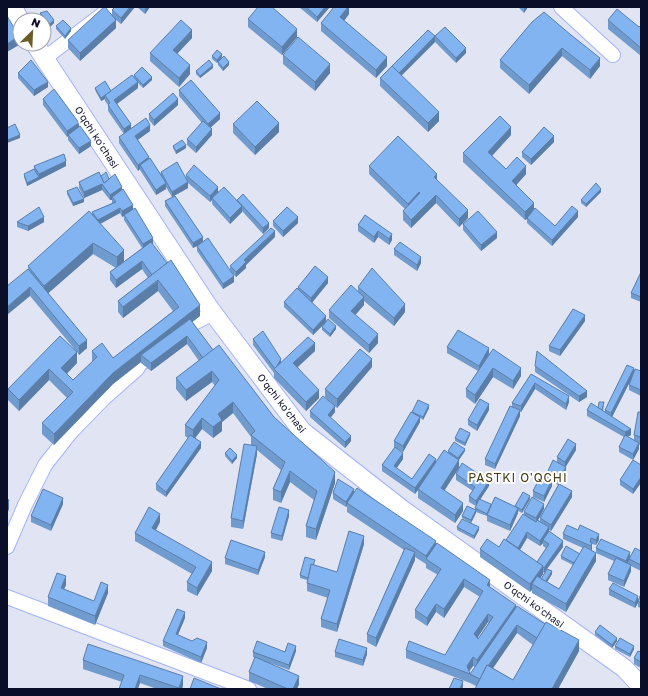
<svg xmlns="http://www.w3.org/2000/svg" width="648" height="696" font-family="'Golos Text',sans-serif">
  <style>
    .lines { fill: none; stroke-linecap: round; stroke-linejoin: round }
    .minor-casing { stroke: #a3b3fc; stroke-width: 16 }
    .major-casing { stroke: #a3b3fc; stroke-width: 20 }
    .minor { stroke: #fff; stroke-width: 14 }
    .major { stroke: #fff; stroke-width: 18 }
    .wall { fill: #709bcf; fill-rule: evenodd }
    .shaded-wall { fill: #5b7ea9 }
    .building { fill: #82b4f1; stroke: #5b7ea9; fill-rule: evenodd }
    .labels { text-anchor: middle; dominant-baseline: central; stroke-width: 4; stroke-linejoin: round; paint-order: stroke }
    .street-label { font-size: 10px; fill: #0b0e28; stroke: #fff }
    .quarter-label { font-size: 12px; letter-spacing: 1px; fill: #463b12; stroke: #fff }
  </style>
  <rect width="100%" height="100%" fill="#e0e4f3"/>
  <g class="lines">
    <g class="minor-casing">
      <g id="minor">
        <polyline points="561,7 613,55"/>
        <polyline points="45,58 112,7"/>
        <polyline points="178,334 192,324 213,313"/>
        <polyline points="7,547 25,505 45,465 71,432 104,398 137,369 140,364 156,352"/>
        <polyline points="7,597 249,689"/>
      </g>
    </g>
    <g class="major-casing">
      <g id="major">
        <polyline points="13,7 20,21"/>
        <polyline points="35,44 210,309 302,431 403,510 624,668 641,686"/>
      </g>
    </g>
    <use href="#minor" class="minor"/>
    <use href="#major" class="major"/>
  </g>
  <g class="wall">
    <polygon points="115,7 135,7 121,24 116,20 116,28 80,61 68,48 68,40 112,15 112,10"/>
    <polygon points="137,7 150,7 145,14"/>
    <polygon points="299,7 329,7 329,8 317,22"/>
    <polygon points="349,7 349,14 344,21 387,66 376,78 321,31 321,23"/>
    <polygon points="518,7 528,7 524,13"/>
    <polygon points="40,13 54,23 50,27 40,16"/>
    <polygon points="248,19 297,37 282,55 248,27"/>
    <polygon points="608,20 639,27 641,25 641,56 608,29"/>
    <polygon points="532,22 600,66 590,79 562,56 529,94 500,68 500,60"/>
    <polygon points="56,26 71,31 65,39 56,29"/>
    <polygon points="435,36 466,53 456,63 435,42 401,76 439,121 428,132 380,86 380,78"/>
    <polygon points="192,38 177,54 190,74 179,87 150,61 150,53"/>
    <polygon points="283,55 330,73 315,91 283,64"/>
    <polygon points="212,56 222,57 218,62 229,65 223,71 218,65 218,62 217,63 212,59"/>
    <polygon points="213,68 200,78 196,74 196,71"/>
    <polygon points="18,73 48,87 34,96 18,78"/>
    <polygon points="134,75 152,80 143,88 138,83 138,88 117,104 131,129 150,131 137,140 149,159 161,174 161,172 186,177 186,175 237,201 237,200 269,228 263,234 242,211 242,212 230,224 212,204 212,200 210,202 188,183 188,188 172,197 203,242 230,271 230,266 275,237 246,265 246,268 236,277 232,273 234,282 223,289 197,251 197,246 193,248 165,206 165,201 172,197 166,187 166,189 156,195 140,170 140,169 138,171 119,143 119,137 124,134 108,111 108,105 105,101 105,99 101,101 95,90 95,88 111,91 134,77"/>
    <polygon points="179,90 220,119 211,127 212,135 196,153 187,145 187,139 202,123 179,96"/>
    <polygon points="43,99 79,127 91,146 79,154 68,140 68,136 67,137 43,105"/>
    <polygon points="178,105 154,126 149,120 149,114"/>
    <polygon points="233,124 279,132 255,155 233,133"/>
    <polygon points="511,135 492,156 506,169 526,174 516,185 534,209 555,226 578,217 552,246 527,223 527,219 525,220 463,162 463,153"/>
    <polygon points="554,142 531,165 522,157 522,152"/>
    <polygon points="173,146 186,148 176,154 173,148"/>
    <polygon points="34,166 66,166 27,186 24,177 24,174 34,169"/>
    <polygon points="369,166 437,180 468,218 459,227 436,203 411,228 403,220 403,211 405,209 369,174"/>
    <path d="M101,176L109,179L122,190L152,244L200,316L192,322L213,350L274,417L335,483L316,540L306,537V526L314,500L290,482L281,503L273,500V489L281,470L257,450V454L243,529L231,527V518L251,445V437L233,413L222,422V431L213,438L202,429L195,438L201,448L166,497L156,490V484L188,438L185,436V425L215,386L212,382L186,401L176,389V378L199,361L187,344L151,371L141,363V362L113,384L54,445L42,434V423L67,398L49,380L19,411L8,400V389L77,352L30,296L28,266L92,215V212L112,203V200H110L102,190L84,198L79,188V182ZM120,213L122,217L124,216V220L142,248L121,264L124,261L100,224ZM93,254L116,268L110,272V280L116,288L142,269L148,278L118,301V312L123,318L158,291L173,311L113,358L92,351V362L73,380L67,374L77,363V352L79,355L87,348L48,293Z"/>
    <polygon points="67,191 84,202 73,206 67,194"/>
    <polygon points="601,192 586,207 581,203 581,200"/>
    <polygon points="365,215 392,240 389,245 378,237 374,243 358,231 358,225"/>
    <polygon points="273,221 298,223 283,237 273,226"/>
    <polygon points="17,222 44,222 28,231 17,227"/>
    <polygon points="463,224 497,238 481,251 463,230"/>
    <polygon points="394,249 421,263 417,271 394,255"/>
    <polygon points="641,272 641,302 631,298 631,293"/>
    <polygon points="328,283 312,302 326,322 313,335 284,307 284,302 298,289 298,287"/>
    <polygon points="358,287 405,312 394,326 364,301 364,305 355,315 378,343 369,353 329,318 329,310 358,292"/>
    <polygon points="585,321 560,356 549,351 549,346"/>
    <polygon points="322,327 336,329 330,337 322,330"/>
    <polygon points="253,339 281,363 315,351 298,367 319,398 306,411 274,378 274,373 253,345"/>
    <polygon points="447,347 489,354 521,376 513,389 493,377 475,404 466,397 466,389 478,371 447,353"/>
    <polygon points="535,366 587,397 579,402 535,372"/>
    <polygon points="372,367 337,408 325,397 325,389"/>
    <polygon points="641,371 641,396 629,390 629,385 631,379 612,417 631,435 627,437 634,440 634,435 641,412 641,445 639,445 639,449 633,460 619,452 619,447 624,437 587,416 587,410 598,408 604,405 603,411 605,412 605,410 634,373"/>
    <polygon points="531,374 569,402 566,410 535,389 521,412 520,412 520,416 495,469 485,465 485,459 512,407 512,403"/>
    <polygon points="429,408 423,420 420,418 420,422 403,452 394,447 394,441 412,413 412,412"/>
    <polygon points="489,410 477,431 468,425 468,420"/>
    <polygon points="310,411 335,412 330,418 351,441 345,448 310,417"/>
    <polygon points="470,435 465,446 455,441 455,438"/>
    <path d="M576,450L565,467L566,473L559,484L572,497L551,531L549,530V531L563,547L544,573L543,572V574L540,578L541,579L552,574L547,582L559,589L573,565L561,559V556L580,554L583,548L563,539V534L578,530L599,540L596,545L592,544V549L591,551L596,561L566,612L532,593V589L530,592L480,557V549L499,547L506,540L524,515V512L544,509L538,520L540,521V518L558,485L552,481V486L544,502L533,497V491L547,477V473L557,462V457ZM527,538L540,546L543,543V546L546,548L537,562L520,550Z"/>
    <polygon points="448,451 465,451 459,460 444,490 463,511 455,523 418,498 418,490 415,494 382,471 382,465 403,459 396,468 412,479 436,463 448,453"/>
    <polygon points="225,453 237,458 232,464 225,456"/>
    <polygon points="633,460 633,494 620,485 620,480"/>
    <polygon points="456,474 489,486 480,499 491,506 515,506 530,499 522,513 518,511 518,513 510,531 487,521 487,516 476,512 471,523 462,518 462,516 475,509 476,506 469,502 469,496 473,491 456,480"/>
    <path d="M354,492L436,545L490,587L516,608L579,651L558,689L476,686L470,683V674L475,667L473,666L469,671L470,674V683L406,658V650L445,655L480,597L464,587L444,618L436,612L427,626L415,618V610L438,575L426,568V563V564L415,557V560L376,647L367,642V634L404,550L347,512V506L346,507L333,499V493ZM488,622L489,623L478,639L477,638ZM517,633L533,645L513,680L493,668Z"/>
    <polygon points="63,504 51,531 31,522 31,516"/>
    <polygon points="289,516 282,541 271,538 271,533"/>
    <polygon points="160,522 156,530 212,571 197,596 187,591 187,582 192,574 135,541 135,533"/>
    <polygon points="457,527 479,530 474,539 457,530"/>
    <polygon points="364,544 337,632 321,627 321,619 328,598 307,591 307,580 300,578 300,575 315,563 314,565 337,572"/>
    <polygon points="596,548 630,557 641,551 641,571 631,566 631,571 624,587 608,580 608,574 614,561 596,553"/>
    <polygon points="265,557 258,575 225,564 225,558"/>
    <polygon points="66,585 64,589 94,601 108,593 95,625 48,606 48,597"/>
    <polygon points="609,589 638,600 641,594 641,608 638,607 638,603 635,608 609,595"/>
    <polygon points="185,618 178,635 207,648 201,663 163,646 163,641"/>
    <polygon points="595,632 617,641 612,648 595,635"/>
    <polygon points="615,646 634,649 630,657 615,649"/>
    <polygon points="296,651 289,670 270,663 299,684 297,689 268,689 249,681 249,672 255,658 253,657 253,652"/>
    <polygon points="335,652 367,654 363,666 335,657"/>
    <polygon points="641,652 641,668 634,664 634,658"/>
    <polygon points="83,660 183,685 182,689 157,689 140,683 122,682 83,669"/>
  </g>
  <g class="shaded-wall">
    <polygon points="130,7 135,7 121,24 121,18"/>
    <polygon points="146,7 150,7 145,14 145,8"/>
    <polygon points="325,7 329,7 329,8 317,22 317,17"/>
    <polygon points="348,7 349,7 349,14 340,26 340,17"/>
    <polygon points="524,7 528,7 524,13"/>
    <polygon points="54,20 54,23 50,27 50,24"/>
    <polygon points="116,20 116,28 80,61 80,53"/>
    <polygon points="71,28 71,31 65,39 65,36"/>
    <polygon points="297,29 297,37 282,55 282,47"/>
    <polygon points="192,30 192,38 173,58 173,50"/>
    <polygon points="19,36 19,45 7,52 7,44"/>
    <polygon points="435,36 435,42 397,80 397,75"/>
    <polygon points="466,48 466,53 456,63 456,58"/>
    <polygon points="562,48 562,56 529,94 529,85"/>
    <polygon points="222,54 222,57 217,63 217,60"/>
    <polygon points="387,57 387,66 376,78 376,70"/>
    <polygon points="600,58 600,66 590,79 590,70"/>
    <polygon points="229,62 229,65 223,71 223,68"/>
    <polygon points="330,64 330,73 315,91 315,82"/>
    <polygon points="190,65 190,74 179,87 179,78"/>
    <polygon points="213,65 213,68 200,78 200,76"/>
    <polygon points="152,77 152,80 143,88 143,85"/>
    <polygon points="48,82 48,87 34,96 34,90"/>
    <polygon points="138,82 138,88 114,106 114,100"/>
    <polygon points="105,96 105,99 101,101 101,98"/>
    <polygon points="178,99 178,105 154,126 154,120"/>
    <polygon points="439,112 439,121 428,132 428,123"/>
    <polygon points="220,113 220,119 208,130 208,124"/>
    <polygon points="79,123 79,129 68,135 68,136 67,137 67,131"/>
    <polygon points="279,123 279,132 255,155 255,147"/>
    <polygon points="131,124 131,129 124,134 124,129"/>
    <polygon points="150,125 150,131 135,142 135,136"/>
    <polygon points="511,127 511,135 488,160 488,152"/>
    <polygon points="212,129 212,135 196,153 196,147"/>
    <polygon points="20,135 20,138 7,143 7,140"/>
    <polygon points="554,136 554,142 531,165 531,159"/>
    <polygon points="91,141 91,146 79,154 79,148"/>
    <polygon points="186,145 186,148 176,154 176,151"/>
    <polygon points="149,157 149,163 140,165 140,169 138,171 138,165"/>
    <polygon points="66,161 66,166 27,186 27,183 39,177 39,174"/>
    <polygon points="526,166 526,174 512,190 512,181"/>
    <polygon points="437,174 437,182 434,177"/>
    <polygon points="188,182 188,188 172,197 172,192"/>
    <polygon points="166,183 166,189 156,195 156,190"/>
    <polygon points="102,184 102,190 84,198 84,192"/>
    <polygon points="122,187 122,193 112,197 112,200 110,200 110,195"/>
    <polygon points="218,187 218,193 212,198 212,200 210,202 210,196"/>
    <polygon points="601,189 601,192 586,207 586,204"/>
    <polygon points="419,192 419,201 408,212 408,204"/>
    <polygon points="436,195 436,203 411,228 411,220"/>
    <polygon points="84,199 84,202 73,206 73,203"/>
    <polygon points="534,203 534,211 527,218 527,219 525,220 525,212"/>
    <polygon points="133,205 133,211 122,217 122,211"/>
    <polygon points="242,206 242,212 230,224 230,218"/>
    <polygon points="120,208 120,213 98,225 98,220"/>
    <polygon points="468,210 468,218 459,227 459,219"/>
    <polygon points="578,211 578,217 552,246 552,240"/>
    <polygon points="44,217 44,222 28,231 28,226"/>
    <polygon points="298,217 298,223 283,237 283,231"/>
    <polygon points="269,223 269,228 263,234 263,228"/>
    <polygon points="275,231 275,237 246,265 246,268 236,277 236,272 244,260"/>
    <polygon points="378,231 378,237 374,243 374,237"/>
    <polygon points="497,232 497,238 481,251 481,245"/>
    <polygon points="392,234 392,240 389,245 389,239"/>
    <polygon points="203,237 203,243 193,248 193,243"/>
    <polygon points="153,238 153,244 143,249 143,244"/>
    <polygon points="93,243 93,254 44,297 44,286"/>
    <polygon points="124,250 124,261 117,268 117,257"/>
    <polygon points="421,257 421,263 417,271 417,265"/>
    <polygon points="142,261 142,269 116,288 116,280"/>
    <polygon points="234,276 234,282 223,289 223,284"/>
    <polygon points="328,277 328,283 311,304 311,298"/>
    <polygon points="158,281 158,291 123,318 123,307"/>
    <polygon points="30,287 30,296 7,315 7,307"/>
    <polygon points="364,297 364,305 351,320 351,311"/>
    <polygon points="405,304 405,312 394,326 394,318"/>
    <polygon points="200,305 200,316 146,358 141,355 141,362 113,384 54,445 54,434 113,373"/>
    <polygon points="585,315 585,321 560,356 560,350"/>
    <polygon points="326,316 326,322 313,335 313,330"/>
    <polygon points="336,326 336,329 330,337 330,334"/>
    <polygon points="378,334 378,343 369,353 369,345"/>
    <polygon points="187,336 187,344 151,371 151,363"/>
    <polygon points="87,340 87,348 79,355 79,346"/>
    <polygon points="315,343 315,351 293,371 293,363"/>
    <polygon points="489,348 489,354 479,372 479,366"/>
    <polygon points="77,352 77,363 61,379 61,368"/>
    <polygon points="281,359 281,364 275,369"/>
    <polygon points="372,359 372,367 337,408 337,399"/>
    <polygon points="493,368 493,377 475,404 475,395"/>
    <polygon points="521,368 521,376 513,389 513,381"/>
    <polygon points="634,368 634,374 611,419 611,413"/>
    <polygon points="49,369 49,380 19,411 19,400"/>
    <polygon points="212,371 212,382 186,401 186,390"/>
    <polygon points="535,383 535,389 521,412 521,406"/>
    <polygon points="319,390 319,398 306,411 306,402"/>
    <polygon points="587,391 587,397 579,402 579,396"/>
    <polygon points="569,396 569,402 566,410 566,404"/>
    <polygon points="233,402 233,413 222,422 222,431 213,438 213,427 218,414"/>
    <polygon points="489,404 489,410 477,431 477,425"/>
    <polygon points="429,405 429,408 423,420 423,417"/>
    <polygon points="335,406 335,412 328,421 328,415"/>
    <polygon points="520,410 520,416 495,469 495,464"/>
    <polygon points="420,417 420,422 403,452 403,446"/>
    <polygon points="202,418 202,429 193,441 193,430"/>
    <polygon points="631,429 631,435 625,438 625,432"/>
    <polygon points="470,433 470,435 465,446 465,443"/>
    <polygon points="351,436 351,441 345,448 345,442"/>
    <polygon points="201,442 201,448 166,497 166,492"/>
    <polygon points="639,443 639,449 633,460 633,454"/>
    <polygon points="576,444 576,450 565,468 565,462"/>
    <polygon points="257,446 257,454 243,529 243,521"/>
    <polygon points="465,449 465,451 458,461 458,458"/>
    <polygon points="403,453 403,459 394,472 394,466"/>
    <polygon points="237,455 237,458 232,464 232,461"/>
    <polygon points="436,459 436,464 415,494 415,488"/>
    <polygon points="459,460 459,468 441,496 441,488"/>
    <polygon points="566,467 566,473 559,485 559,479"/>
    <polygon points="290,471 290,482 281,503 281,492"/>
    <polygon points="335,472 335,483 316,540 316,529"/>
    <polygon points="641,477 641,483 633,494 633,489"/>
    <polygon points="552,480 552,486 544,502 544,496"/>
    <polygon points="489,481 489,486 476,506 476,501"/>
    <polygon points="354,489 354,495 347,503 347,506 346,507 346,502"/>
    <polygon points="572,491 572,497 551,531 551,525"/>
    <polygon points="530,496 530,499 522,513 522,510"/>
    <polygon points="63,498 63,504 51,531 51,525"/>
    <polygon points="9,500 9,509 7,515 7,506"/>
    <polygon points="463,503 463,511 455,523 455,515"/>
    <polygon points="544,504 544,509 536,524 536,518"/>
    <polygon points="518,508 518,513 510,531 510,525"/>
    <polygon points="289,510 289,516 282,541 282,536"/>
    <polygon points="476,510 476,513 471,523 471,520"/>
    <polygon points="160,514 160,522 152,537 152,528"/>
    <polygon points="479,527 479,530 474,539 474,536"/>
    <polygon points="549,527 549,533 543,540 543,543 540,546 540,541"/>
    <polygon points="527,532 527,538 518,553 518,548"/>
    <polygon points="599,534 599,540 596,545 596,540"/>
    <polygon points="364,536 364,544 337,632 337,624"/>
    <polygon points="436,541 436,549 426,559 426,564 426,556"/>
    <polygon points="563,541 563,547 544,573 544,568"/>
    <polygon points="592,543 592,549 591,552 591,546"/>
    <polygon points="265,552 265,557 258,575 258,570"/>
    <polygon points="415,552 415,560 376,647 376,638"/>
    <polygon points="630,552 630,558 629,559 629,560 626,567 626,561"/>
    <polygon points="596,553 596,561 566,612 566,604"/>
    <polygon points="212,562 212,571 197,596 197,588"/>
    <polygon points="631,565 631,571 624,587 624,581"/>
    <polygon points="543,566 543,574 535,586 532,584 532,589 530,592 530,584"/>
    <polygon points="552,571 552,574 544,587 544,584"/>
    <polygon points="66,576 66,585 61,596 61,588"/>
    <polygon points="464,579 464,587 444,618 444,609"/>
    <polygon points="490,580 490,588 487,585"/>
    <polygon points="108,585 108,593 95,625 95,616"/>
    <polygon points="638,596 638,603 635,608 635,603"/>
    <polygon points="436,604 436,612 427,626 427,618"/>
    <polygon points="516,605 516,613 477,668 477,660"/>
    <polygon points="185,612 185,618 176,639 176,634"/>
    <polygon points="488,614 488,622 474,643 474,634"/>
    <polygon points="517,625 517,633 487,677 487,668"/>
    <polygon points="617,638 617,641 612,648 612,645"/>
    <polygon points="579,640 579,651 558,689 552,689"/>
    <polygon points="207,642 207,648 201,663 201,657"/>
    <polygon points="296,646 296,651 289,670 289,665"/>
    <polygon points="634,646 634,649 630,657 630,654"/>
    <polygon points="367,648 367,654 363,666 363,660"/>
    <polygon points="473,657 473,666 468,673 467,666"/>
    <polygon points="140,675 140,683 138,689 135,689"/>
    <polygon points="183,676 183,685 182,689 179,689"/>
    <polygon points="299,676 299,684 297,689 293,689"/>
    <polygon points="463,681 463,687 462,689 460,689"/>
  </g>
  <g class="building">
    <polygon points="104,7 105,7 116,20 80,53 68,40"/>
    <polygon points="115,7 130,7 121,18 112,10"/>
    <polygon points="258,7 272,7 297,29 282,47 248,19"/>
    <polygon points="306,7 325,7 317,17"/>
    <polygon points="334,7 348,7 340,17 387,57 376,70 321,23"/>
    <polygon points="617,9 639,27 641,25 641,48 608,20"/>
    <polygon points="47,11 54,20 50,24 40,13"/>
    <polygon points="544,12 571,35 600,58 590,70 562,48 529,85 500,60 532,22"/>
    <polygon points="7,16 19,36 7,44"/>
    <polygon points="63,20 71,28 65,36 56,26"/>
    <polygon points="181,20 192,30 173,50 190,65 179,78 150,53"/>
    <polygon points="445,27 466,48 456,58 435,36 399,73 392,66 428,30 435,36"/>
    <polygon points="298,37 330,64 315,82 283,55"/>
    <polygon points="217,50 222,54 217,60 212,56"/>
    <polygon points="224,56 229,62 223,68 218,62"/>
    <polygon points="31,60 48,82 34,90 18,73"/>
    <polygon points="209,60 213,65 200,76 196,71"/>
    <polygon points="392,66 439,112 428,123 380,78"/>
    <polygon points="142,67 152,77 143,85 134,75"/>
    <polygon points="132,75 138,82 114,100 131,124 124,129 108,105 110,103 105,95"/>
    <polygon points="191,80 220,113 208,124 179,90"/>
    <polygon points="105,81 111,91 101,98 95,88"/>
    <polygon points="54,89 79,123 67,131 43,99"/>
    <polygon points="173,93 178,99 154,120 149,114"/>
    <polygon points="257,101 279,123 255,147 233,124"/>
    <polygon points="500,116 511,127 488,152 506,169 517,157 526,166 512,181 534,203 525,212 463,153"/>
    <polygon points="146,118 150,125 135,136 149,157 138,165 119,137"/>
    <polygon points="203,121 212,129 196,147 187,139"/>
    <polygon points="15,124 20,135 7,140 7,128"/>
    <polygon points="80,126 91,141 79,148 68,135"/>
    <polygon points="544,127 554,136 531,159 522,152"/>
    <polygon points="398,136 437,174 434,177 468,210 459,219 436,195 411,220 403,211 420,193 419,192 408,204 369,166"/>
    <polygon points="182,140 186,145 176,151 173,146"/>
    <polygon points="64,154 66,161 39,174 34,166"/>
    <polygon points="150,158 166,183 156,190 140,165"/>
    <polygon points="177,162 188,182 172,192 161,172"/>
    <polygon points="194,165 218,187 210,196 186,175"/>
    <polygon points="34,169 39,177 27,183 24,174"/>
    <polygon points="99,172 104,183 115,174 122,187 110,195 102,184 84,192 79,182"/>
    <polygon points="106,172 109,179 104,183 101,176"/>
    <polygon points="596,183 601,189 586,204 581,200"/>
    <polygon points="77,187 84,199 73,203 67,191"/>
    <polygon points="224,187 242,206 230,218 212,198"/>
    <polygon points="123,189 133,205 122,211 120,208 98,220 92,212 116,202 112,197"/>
    <polygon points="243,194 269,223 263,228 237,200"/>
    <polygon points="175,196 203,237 193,243 165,201"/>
    <polygon points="572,206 578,211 552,240 527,218 535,208 555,226"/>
    <polygon points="39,207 44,217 28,226 17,222"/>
    <polygon points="287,207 298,217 283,231 273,221"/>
    <polygon points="135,208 153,238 143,244 124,215"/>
    <polygon points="89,211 124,250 117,257 93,243 44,286 28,266"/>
    <polygon points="478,211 497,232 481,245 463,224"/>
    <polygon points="365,215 392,234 389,239 378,231 374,237 358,225"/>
    <polygon points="271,228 275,231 244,260 246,262 236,272 230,266"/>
    <polygon points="208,238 234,276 223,284 197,246"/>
    <polygon points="151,242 167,263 152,275 142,261 116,280 110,272"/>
    <polygon points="400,242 421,257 417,265 394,249"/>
    <polygon points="171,260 200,305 113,373 54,434 42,423 73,392 49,369 19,400 8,389 60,336 77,352 61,368 73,380 97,357 92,351 102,343 113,358 179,307 158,280 123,307 118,301"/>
    <polygon points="315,266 328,277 311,298 298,287"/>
    <polygon points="372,268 405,304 394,318 358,287"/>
    <polygon points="28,269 87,340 79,346 30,287 7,307 7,286"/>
    <polygon points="641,272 641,297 631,293"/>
    <polygon points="351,285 364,297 351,311 378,334 369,345 329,310"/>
    <polygon points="297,288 326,316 313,330 284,302"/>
    <polygon points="573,309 585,315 560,350 549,346"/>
    <polygon points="190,319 213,350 203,358 187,336 151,363 141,355"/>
    <polygon points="328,319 336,326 330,334 322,327"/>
    <polygon points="458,330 489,348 479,366 447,347"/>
    <polygon points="263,331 281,359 275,369 253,339"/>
    <polygon points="308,337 315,343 293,363 319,390 306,402 274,369"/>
    <polygon points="219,345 274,417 335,472 316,529 306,526 317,491 290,471 281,492 273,489 285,462 251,435 255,431 233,402 218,414 222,420 213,427 202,418 193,430 185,425 219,380 212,371 186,390 176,378"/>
    <polygon points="360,349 372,359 337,399 325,389"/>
    <polygon points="493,349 521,368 513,381 493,368 475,395 466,389"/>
    <polygon points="537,351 587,391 579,396 535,366"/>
    <polygon points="627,365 634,368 611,413 605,410"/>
    <polygon points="635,369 641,371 641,390 629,385"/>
    <polygon points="531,374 569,396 566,404 535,383 521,406 512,403"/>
    <polygon points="323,396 335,406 328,415 351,436 345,442 310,411"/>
    <polygon points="480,399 489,404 477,425 468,420"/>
    <polygon points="418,400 429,405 423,417 412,412"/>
    <polygon points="599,402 604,402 602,410 598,408"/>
    <polygon points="591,403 631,429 625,432 587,410"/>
    <polygon points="510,406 520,410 495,464 485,459"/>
    <polygon points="411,412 420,417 403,446 394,441"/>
    <polygon points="638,412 641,412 641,437 634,435"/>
    <polygon points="460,428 470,433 465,443 455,438"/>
    <polygon points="190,435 201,442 166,492 156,484"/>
    <polygon points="625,435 639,443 633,454 619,447"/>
    <polygon points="568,439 576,444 565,462 557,457"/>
    <polygon points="454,442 465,449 458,458 448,451"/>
    <polygon points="244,444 257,446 243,521 231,518"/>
    <polygon points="395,447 403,453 394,466 412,479 429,454 436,459 415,488 382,465"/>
    <polygon points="230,448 237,455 232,461 225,453"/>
    <polygon points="444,450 459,460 441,488 463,503 455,515 418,489"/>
    <polygon points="553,460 566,467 559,479 547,473"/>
    <polygon points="633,460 641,465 641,477 633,489 620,480"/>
    <polygon points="462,463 489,481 476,501 469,496 475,487 456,474"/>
    <polygon points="541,475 552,480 544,496 533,491"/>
    <polygon points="338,479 354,489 346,502 333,493"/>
    <polygon points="559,484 572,491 551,525 540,518"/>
    <polygon points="357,488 436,541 426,556 347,503"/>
    <polygon points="43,489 63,498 51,525 31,516"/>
    <polygon points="523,492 530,496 522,510 515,506"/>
    <polygon points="495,497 518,508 510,525 487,515"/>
    <polygon points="532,497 544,504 536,518 524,512"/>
    <polygon points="7,499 9,500 7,506"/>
    <polygon points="479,499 491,504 487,514 475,508"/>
    <polygon points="467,506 476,510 471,520 462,516"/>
    <polygon points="149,507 160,514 152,528 212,562 197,588 187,582 196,567 135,533"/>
    <polygon points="279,507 289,510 282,536 271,533"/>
    <polygon points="523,514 536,522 537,520 549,527 540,541 527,532 518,548 506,540"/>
    <polygon points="462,519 479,527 474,536 457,527"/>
    <polygon points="567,525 578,530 580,525 599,534 596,540 591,538 590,542 592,543 591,546 563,534"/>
    <polygon points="349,531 364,536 337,624 321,619 330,590 307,583 311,564 337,572"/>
    <polygon points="549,531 563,541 544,568 542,566 543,566 537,562 549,544 543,540"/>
    <polygon points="487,539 499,547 504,539 543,566 530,584 480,549"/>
    <polygon points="601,539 630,552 626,561 596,548"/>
    <polygon points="231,540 265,552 258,570 225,558"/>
    <path d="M437,543L490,580L487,585L516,605L477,660L473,657L467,666L470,674L406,650L409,641L445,655L483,591L464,579L444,609L436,604L427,618L415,610L441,569L426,559ZM488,614L493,617L478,639L474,634Z"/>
    <polygon points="566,546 580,554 574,563 561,556"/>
    <polygon points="584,546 596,553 566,604 532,584 537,576 559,589"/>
    <polygon points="405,548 415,552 376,638 367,634"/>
    <polygon points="635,548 641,551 641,565 629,559"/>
    <polygon points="305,557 315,560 313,565 311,564 308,578 300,575"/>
    <polygon points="616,558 631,565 624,581 608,574"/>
    <polygon points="547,569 552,571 546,581 541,579"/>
    <polygon points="57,573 66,576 61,588 94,601 101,582 108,585 95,616 48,597"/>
    <polygon points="613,583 638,596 635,603 609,589"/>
    <polygon points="641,594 641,603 638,601"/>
    <polygon points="517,606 545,624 537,638 517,625 488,666 487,665 480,679 470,674"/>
    <polygon points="177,609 185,612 176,634 192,641 197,638 207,642 201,657 163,641"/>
    <polygon points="546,622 579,640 552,689 475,689 487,665 513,680"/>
    <polygon points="600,625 617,638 612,645 595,632"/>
    <polygon points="620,638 634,646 630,654 615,646"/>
    <polygon points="339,639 367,648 363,660 335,652"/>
    <polygon points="257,641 285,652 288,643 296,646 289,665 253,652"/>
    <polygon points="88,644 183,676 179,688 140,675 135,689 119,689 124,675 83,660"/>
    <polygon points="638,651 641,652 641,662 634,658"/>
    <polygon points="255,657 299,676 293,689 288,689 249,672"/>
    <polygon points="194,678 221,689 190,689"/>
    <polygon points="454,678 463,681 460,689 449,689"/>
  </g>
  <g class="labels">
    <g class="street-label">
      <text transform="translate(97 137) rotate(57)">Oʻqchi koʻchasi</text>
      <text transform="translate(282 403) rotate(52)">Oʻqchi koʻchasi</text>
      <text transform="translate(534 604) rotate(36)">Oʻqchi koʻchasi</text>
    </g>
    <g class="quarter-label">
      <text x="518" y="477">PASTKI O'QCHI</text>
    </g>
  </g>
  <rect width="648" height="696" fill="none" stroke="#0b0e28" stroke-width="16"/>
  <g transform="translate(32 32) rotate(24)"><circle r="19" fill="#ffffff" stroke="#9d9fa9"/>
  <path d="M0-3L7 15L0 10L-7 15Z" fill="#6b5d2a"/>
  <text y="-6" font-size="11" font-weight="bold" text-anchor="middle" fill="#0b0e28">N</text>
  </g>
</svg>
